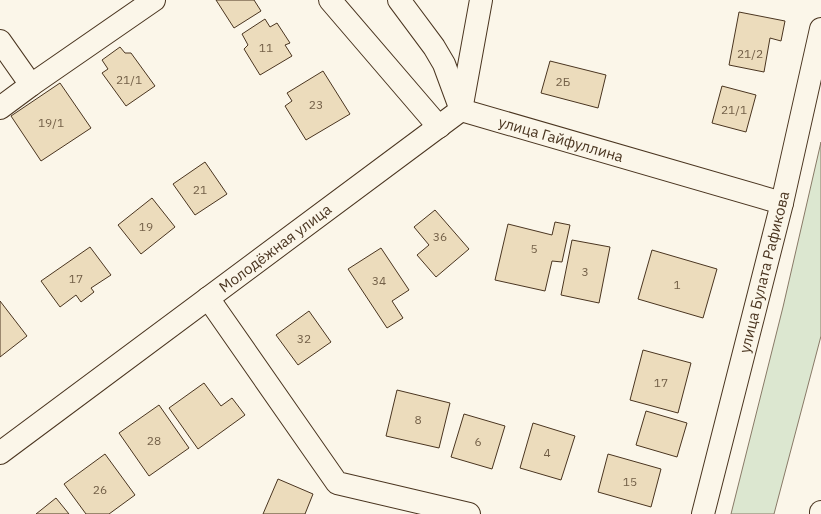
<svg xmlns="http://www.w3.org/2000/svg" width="821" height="514" font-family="'IBM Plex Sans',sans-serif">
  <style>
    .green { fill: #dce7d0; stroke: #887966 }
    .building { fill: #ecdcbc; stroke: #4a3520 }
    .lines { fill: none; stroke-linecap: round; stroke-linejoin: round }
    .minor-casing { stroke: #4a3520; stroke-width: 24 }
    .minor { stroke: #fbf6e9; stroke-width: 22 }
    .labels { text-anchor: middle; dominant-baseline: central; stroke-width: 4; stroke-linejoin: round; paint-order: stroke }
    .number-label { font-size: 12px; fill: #725f47 }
    .street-label { font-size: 15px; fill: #4a3520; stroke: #fbf6e9 }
  </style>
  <rect width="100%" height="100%" fill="#fbf6e9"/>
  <polygon class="green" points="821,142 821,336 774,514 731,514 783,307"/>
  <g class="building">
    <polygon points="216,0 254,0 261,11 234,28"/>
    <polygon points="739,12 785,21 781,41 770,38 764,72 729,65"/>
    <polygon points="265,19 270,27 277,23 290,43 285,45 292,56 260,75 244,49 248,45 242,34"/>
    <polygon points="120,47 125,53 131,53 155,86 126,106 102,73 108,69 102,60"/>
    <polygon points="550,61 606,75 598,108 541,93"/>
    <polygon points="323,71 350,114 306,140 285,106 292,101 287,93"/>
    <polygon points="60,83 91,128 41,161 11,116"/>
    <polygon points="722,86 756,95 746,132 712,123"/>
    <polygon points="205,162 227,194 195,215 173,184"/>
    <polygon points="152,198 175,227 141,254 118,225"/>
    <polygon points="435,210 469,249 436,277 417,255 429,245 414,227"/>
    <polygon points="555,222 570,225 562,262 552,261 545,291 495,280 508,224 552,235"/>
    <polygon points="572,240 610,247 599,303 561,295"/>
    <polygon points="90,247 111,275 91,288 94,292 81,302 76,295 60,307 41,281"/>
    <polygon points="381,248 409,290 392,301 403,318 387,328 348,269"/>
    <polygon points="652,250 717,269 703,318 638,299"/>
    <polygon points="0,301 27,336 0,357"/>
    <polygon points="309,311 331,342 298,365 276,335"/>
    <polygon points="643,350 691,363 678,413 630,400"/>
    <polygon points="204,383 221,406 232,398 245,415 198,449 169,408"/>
    <polygon points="397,390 450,403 439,448 386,436"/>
    <polygon points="159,405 189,448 149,476 119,433"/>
    <polygon points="646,411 687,423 677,457 636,445"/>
    <polygon points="464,414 505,426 492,469 451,457"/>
    <polygon points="533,423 575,436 561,480 520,468"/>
    <polygon points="105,454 135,495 109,514 86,514 64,484"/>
    <polygon points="608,454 661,469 651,507 598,492"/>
    <polygon points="278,479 313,494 305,514 263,514"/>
    <polygon points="56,498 69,514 36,514"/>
  </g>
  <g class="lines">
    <g class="minor-casing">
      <g id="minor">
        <polyline points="330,0 439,127"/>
        <polyline points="399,0 434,47 444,64 461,110 782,203"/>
        <polyline points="0,41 31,85"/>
        <polyline points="0,108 31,85 154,0"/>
        <polyline points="208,298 337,483 469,514"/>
        <polyline points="0,453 461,110 481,0"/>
        <polyline points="703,514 782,203 821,29"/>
        <polyline points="821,514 821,512"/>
      </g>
    </g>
    <use href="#minor" class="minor"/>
  </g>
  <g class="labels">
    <g class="number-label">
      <text x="266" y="47">11</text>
      <text x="750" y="53">21/2</text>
      <text x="129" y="79">21/1</text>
      <text x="563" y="81">2Б</text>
      <text x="316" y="104">23</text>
      <text x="734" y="109">21/1</text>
      <text x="51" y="122">19/1</text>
      <text x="200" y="189">21</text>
      <text x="146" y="226">19</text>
      <text x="440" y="236">36</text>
      <text x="534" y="248">5</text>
      <text x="585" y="271">3</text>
      <text x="76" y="278">17</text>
      <text x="379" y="280">34</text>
      <text x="677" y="284">1</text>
      <text x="304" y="338">32</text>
      <text x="661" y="382">17</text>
      <text x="418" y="419">8</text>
      <text x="154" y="440">28</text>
      <text x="478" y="441">6</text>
      <text x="547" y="452">4</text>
      <text x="630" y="481">15</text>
      <text x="100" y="489">26</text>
    </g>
    <g class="street-label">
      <text transform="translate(561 139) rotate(16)">улица Гайфуллина</text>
      <text transform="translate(275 248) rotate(-37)">Молодёжная улица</text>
      <text transform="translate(764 272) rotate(-76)">улица Булата Рафикова</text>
    </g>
  </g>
</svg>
